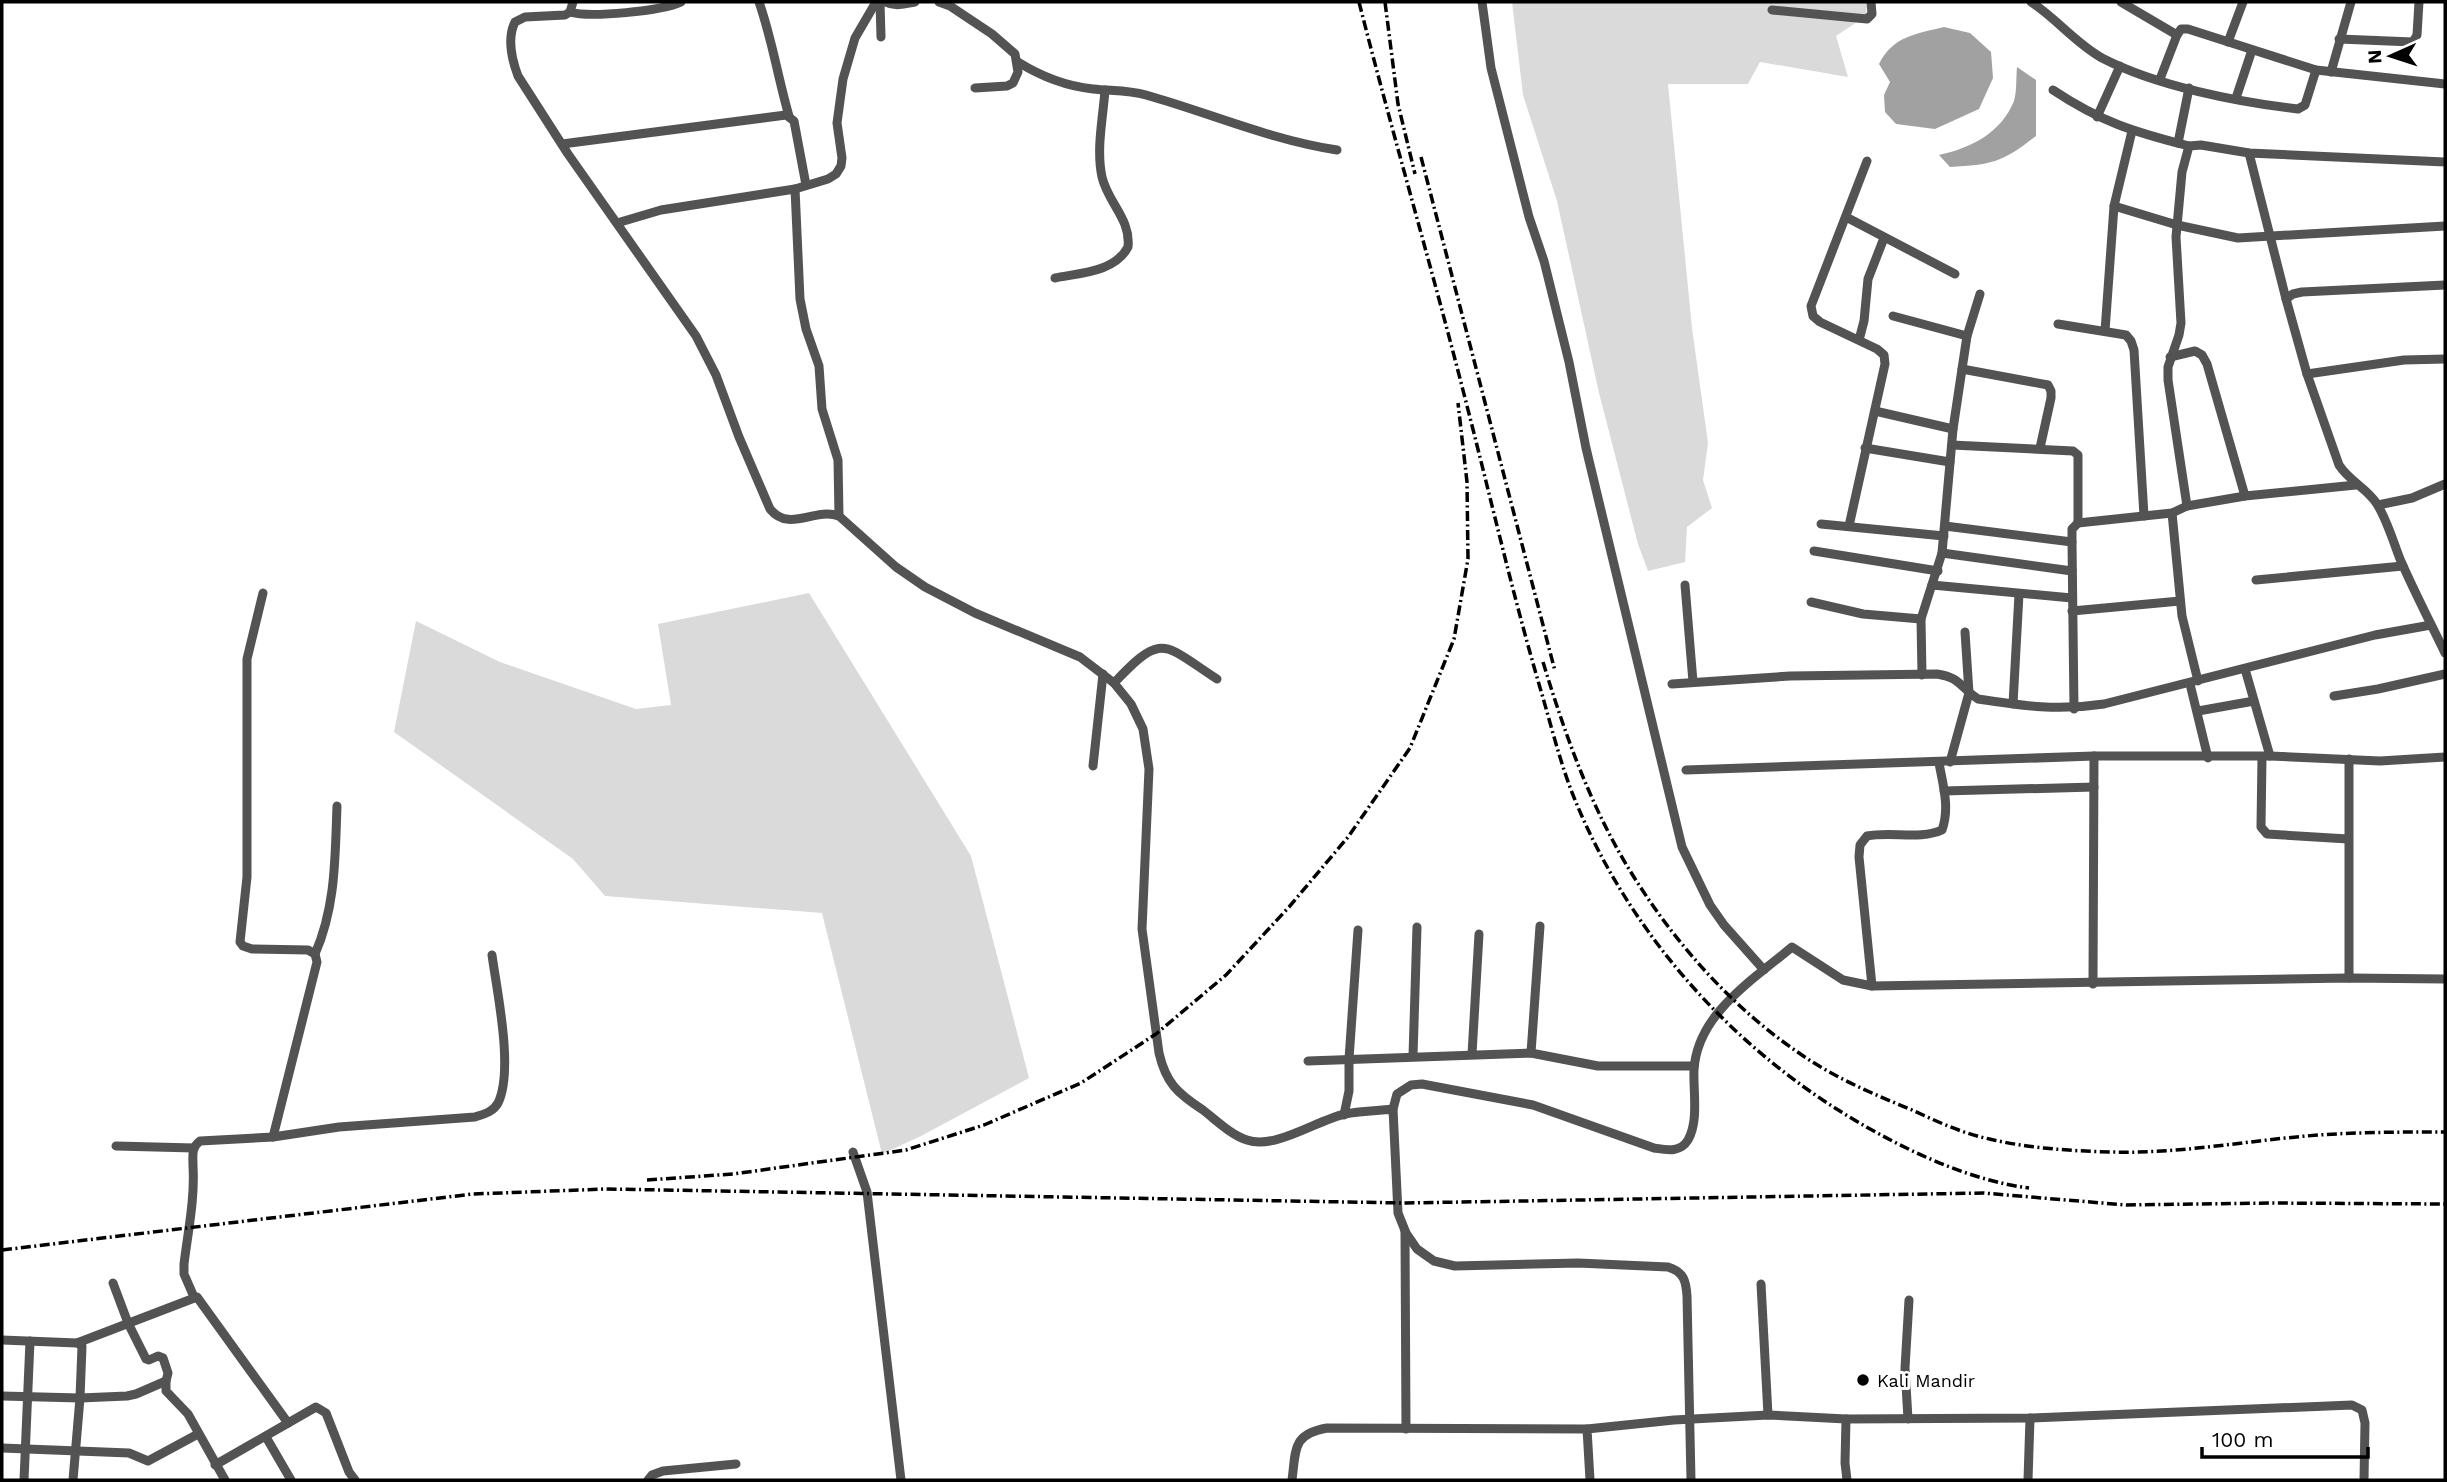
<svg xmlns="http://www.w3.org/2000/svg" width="2447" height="1482" font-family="'Work Sans',sans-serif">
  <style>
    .green { fill: #dadada }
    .water { fill: #a1a1a1 }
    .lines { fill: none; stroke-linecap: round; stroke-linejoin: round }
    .street { stroke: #535353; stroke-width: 9 }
    .rail { stroke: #000; stroke-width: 3.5; stroke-dasharray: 10 3.5 2 3.5; stroke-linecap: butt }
    .poi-dot { fill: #000; stroke: #fff; stroke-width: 2.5 }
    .labels { text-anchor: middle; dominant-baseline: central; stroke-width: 6; stroke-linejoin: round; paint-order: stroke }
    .poi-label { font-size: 18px; fill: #000; stroke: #fff; text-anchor: start }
  </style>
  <rect width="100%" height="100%" fill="#fff"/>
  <g class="green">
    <polygon points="1512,2 1867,2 1866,16 1836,36 1848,77 1760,62 1748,84 1668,84 1692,328 1708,443 1703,480 1712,508 1687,527 1685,562 1648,571 1638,544 1599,393 1557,201 1523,95"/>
    <polygon points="809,593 971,856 1029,1078 921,1136 882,1154 822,913 605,896 573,859 394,732 416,621 500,662 636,709 671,705 658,624"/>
  </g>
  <g class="water">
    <path d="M1944,27L1970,33L1991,52L1993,78L1979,109L1935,129L1896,124L1885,112L1884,95L1890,82L1879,64C1893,36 1916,34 1944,27Z"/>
    <path d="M2017,67L2036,80V136C2003,162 1992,165 1950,167L1939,155C1971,148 2001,133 2014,101C2017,91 2016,77 2017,67Z"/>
  </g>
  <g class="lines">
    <g class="street">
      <path d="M573,2L570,12L565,15L525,17L515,22C507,38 512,60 518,76L568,154L696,336L716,375L739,437L770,509C790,533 814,507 839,516L896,567L925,587L975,613L1080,657L1114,683L1131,704L1143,729L1149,769L1142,929L1159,1053C1166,1083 1177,1093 1203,1110C1216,1120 1231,1135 1247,1140C1275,1150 1317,1120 1345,1114C1360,1111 1377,1111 1393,1109L1398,1213L1406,1233L1417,1249L1434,1261L1455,1266L1578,1263L1668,1267C1684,1272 1686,1281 1687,1296L1691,1480"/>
      <path d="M759,2C772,39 778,78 789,116"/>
      <polyline points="880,2 881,37"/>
      <path d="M885,2C896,7 903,4 915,2"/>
      <polyline points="939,2 950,6 992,34 1015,54 1018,72 1013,83 1007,86 975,88"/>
      <polyline points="1482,2 1491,68 1529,217 1544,261 1569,362 1586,448 1682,847 1710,905 1724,925 1764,970"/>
      <path d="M2031,2C2056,18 2075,43 2102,58C2156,86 2237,102 2298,109L2305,105L2316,70"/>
      <polyline points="2121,2 2177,35"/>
      <polyline points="1772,10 1867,19 1872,14 1871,2"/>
      <path d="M570,12C590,18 662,11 681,2"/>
      <polyline points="2339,39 2413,42 2417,35 2419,2"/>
      <polyline points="2228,42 2243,2"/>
      <path d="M1018,62C1042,77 1065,86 1093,89C1111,91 1128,90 1146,95C1210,113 1271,140 1337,150"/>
      <polyline points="2331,72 2351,2"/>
      <polyline points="2160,79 2177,35 2181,29 2188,29 2316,70 2445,84"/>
      <path d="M2053,90C2101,122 2134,132 2189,146"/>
      <polyline points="2236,98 2252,50"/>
      <polyline points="2097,117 2120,66"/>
      <polyline points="2178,143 2189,88"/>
      <polyline points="562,144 786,115 794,121 806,185"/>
      <polyline points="2249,153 2286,299"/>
      <polyline points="795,189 800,299 806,329 819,366 822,409 838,460 839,516"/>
      <polyline points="2114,206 2177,225 2238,238 2445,226"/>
      <polyline points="1846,217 1955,274"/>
      <polyline points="617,223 661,210 795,189 828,179 836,174 841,166 842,158 837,123 843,79 855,38 876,2"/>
      <path d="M1055,278C1080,273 1115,272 1128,247C1131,219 1108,203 1102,177C1096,149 1103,118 1105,90"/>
      <path d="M2445,285L2302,292L2293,294L2286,299L2307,374L2339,465C2350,482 2367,488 2377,504C2387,520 2393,541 2400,559C2414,591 2430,622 2445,653"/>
      <polyline points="1893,316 1967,336"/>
      <polyline points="2058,324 2126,335 2131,341 2134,350 2144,516"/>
      <polyline points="2105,331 2114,206 2132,131"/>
      <polyline points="1859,340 1864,321 1868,279 1884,238"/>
      <polyline points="2170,357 2195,351 2202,355 2207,364 2245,496"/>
      <polyline points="1962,369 2048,385 2051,391 2051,398 2040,448"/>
      <polyline points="2307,374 2404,360 2445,359"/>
      <polyline points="1875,411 1953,429"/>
      <polyline points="1952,445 2073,451 2078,455 2078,523"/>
      <polyline points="1865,448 1950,462"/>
      <polyline points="2378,505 2412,498 2445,484"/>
      <polyline points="2187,506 2168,380 2168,367 2179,335 2181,323 2176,237 2182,172 2189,146 2201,145 2249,153 2445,162"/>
      <polyline points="2172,513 2182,616 2198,681"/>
      <polyline points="1821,524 1944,536"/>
      <polyline points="1849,526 1885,364 1884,355 1877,349 1820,322 1813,316 1811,306 1867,161"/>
      <polyline points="1945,526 2072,542"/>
      <polyline points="1814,551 1938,571"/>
      <polyline points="1942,553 2072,571"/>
      <polyline points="2256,580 2403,566"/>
      <polyline points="1685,585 1693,682"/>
      <polyline points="1932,585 2072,598"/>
      <polyline points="263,593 247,659 247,877 240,942 243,946 252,949 308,950 315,954 317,962 273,1137"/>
      <polyline points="1811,602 1863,614 1921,619"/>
      <polyline points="2072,611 2180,601"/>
      <polyline points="2245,669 2270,756"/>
      <polyline points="1922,675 1921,619 1942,553 1953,429 1967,336 1980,294"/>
      <path d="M1114,683C1163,631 1163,644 1217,679"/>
      <path d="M1672,684L1790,676L1937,674C1962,678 1959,687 1978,699C2024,706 2058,711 2104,704L2375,635L2431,625"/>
      <polyline points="2190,684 2208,758"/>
      <polyline points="2334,696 2378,689 2445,674"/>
      <polyline points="2013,704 2019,594"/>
      <polyline points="2074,709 2072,542 2072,529 2078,523 2172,513 2187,506 2245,496 2356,485"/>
      <polyline points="2198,711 2254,701"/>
      <polyline points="2262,757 2261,827 2267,834 2348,839"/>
      <polyline points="1950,762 1969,693 1965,632"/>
      <polyline points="1093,766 1103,674"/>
      <polyline points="1686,770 2094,756 2270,756 2380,761 2445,757"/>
      <polyline points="1944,791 2094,787"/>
      <path d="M315,954C336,906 335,857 337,806"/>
      <polyline points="2349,978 2349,759"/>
      <polyline points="2093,984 2094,756"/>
      <path d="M1872,986L1859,857L1860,845L1867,836C1891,831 1920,840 1942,830C1950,808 1943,785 1939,763"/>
      <polyline points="1531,1053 1540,926"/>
      <polyline points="1472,1054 1479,934"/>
      <polyline points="1413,1056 1417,927"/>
      <polyline points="1308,1061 1531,1053 1598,1066 1694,1066"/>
      <path d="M1393,1109L1397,1094L1411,1085L1422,1084L1533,1105L1654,1148C1667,1150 1680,1153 1688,1140C1699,1121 1693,1091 1694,1070C1697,1014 1753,980 1792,947L1843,980L1872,986L2349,978L2445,979"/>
      <polyline points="1344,1115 1349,1091 1349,1059 1358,930"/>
      <polyline points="116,1146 194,1148"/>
      <polyline points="853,1152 867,1192 901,1480"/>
      <polyline points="1405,1231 1406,1429"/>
      <polyline points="1761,1284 1768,1415"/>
      <path d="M194,1297L184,1274V1264C188,1231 195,1199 193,1166C193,1155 191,1148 200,1141L273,1137L339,1127L475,1117C484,1114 493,1112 498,1103C514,1070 497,992 492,955"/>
      <polyline points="2,1340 77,1343 82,1346 80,1398 73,1480"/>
      <polyline points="77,1343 197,1297 288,1423"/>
      <polyline points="166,1381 166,1391 188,1414 225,1480"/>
      <polyline points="2,1396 80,1398 127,1396 136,1394 166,1381 168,1373 163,1358 158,1356 149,1360 146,1359 128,1323 113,1283"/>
      <polyline points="1846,1419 1845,1463 1847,1480"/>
      <polyline points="1908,1419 1905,1368 1909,1300"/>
      <polyline points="266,1437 291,1480"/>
      <polyline points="2,1448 129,1453 148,1461 198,1434"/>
      <polyline points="215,1465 316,1407 326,1413 349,1472 355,1480"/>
      <polyline points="24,1480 30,1341"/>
      <polyline points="648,1480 652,1475 663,1471 736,1464"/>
      <path d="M1292,1480C1296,1450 1292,1434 1327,1428L1587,1429"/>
      <polyline points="1590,1480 1587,1429 1674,1420 1768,1415 1846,1419 2030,1418 2352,1405 2362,1410 2365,1423 2364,1480"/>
      <polyline points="2028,1480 2030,1418"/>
    </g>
    <g class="rail">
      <path d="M1359,2C1393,136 1432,268 1466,402C1491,499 1513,596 1541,691C1551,725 1560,762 1573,795C1624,923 1719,1034 1835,1108C1890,1143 1964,1180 2029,1188"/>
      <polyline points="1385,2 1398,104 1415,174"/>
      <polyline points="1421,157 1555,671"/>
      <path d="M1543,662C1567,741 1595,819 1641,888C1682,951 1737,1011 1799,1053C1833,1077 1873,1094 1912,1110C1934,1120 1957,1131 1981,1137C2024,1148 2069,1151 2113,1152C2181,1154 2250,1140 2319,1135C2361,1132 2403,1132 2445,1132"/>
      <polyline points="647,1180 733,1174 906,1150 984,1125 1081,1083 1156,1034 1226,975 1289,907 1348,837 1410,748 1454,639 1468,559 1467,482 1458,403"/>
      <polyline points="2,1250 473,1194 606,1189 1406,1203 1983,1193 2126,1205 2269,1203 2445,1204"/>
    </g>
  </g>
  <circle class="poi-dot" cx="1863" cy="1380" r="7"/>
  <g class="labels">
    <g class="poi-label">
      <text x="1877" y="1380">Kali Mandir</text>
    </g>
  </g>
  <rect width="2447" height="1482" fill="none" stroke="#000000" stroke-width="7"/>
  <g transform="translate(2391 56) rotate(267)" stroke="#ffffff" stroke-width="5" paint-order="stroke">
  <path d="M0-5L12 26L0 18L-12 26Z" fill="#000000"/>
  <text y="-10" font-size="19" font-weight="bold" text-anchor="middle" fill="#000000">N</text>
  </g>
  <path d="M2202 1447v10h166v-10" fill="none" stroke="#000000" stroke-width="3.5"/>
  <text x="2212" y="1447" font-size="21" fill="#000000" stroke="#ffffff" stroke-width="5" paint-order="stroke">100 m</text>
</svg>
